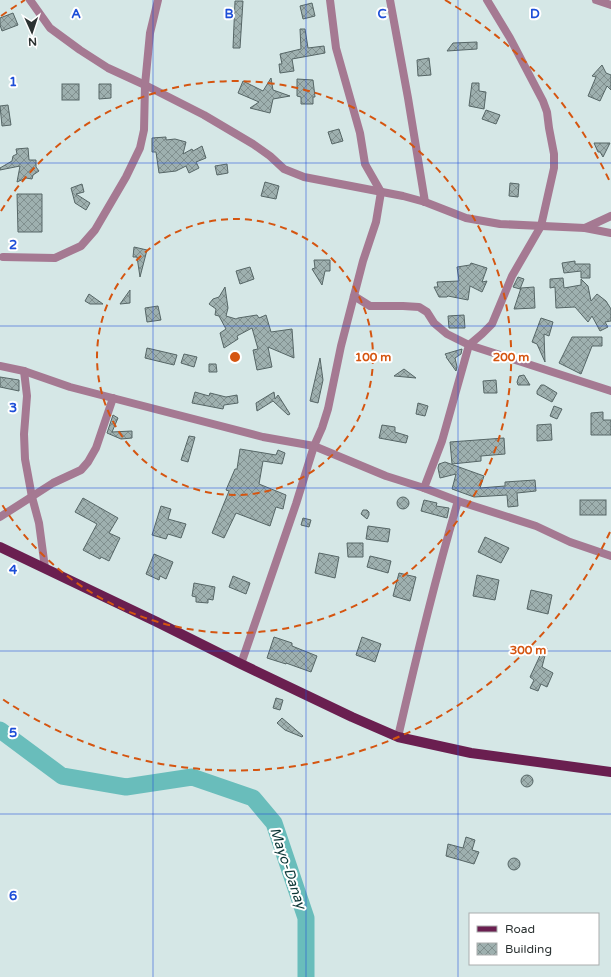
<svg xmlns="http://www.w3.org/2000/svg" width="611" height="977" font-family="'Varela Round',sans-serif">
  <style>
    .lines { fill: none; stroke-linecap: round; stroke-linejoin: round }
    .river { stroke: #69bdbb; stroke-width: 17 }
    .building { fill: url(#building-cross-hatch); stroke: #566666 }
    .minor { stroke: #a57992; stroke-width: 8 }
    .primary { stroke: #6a1f50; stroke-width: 10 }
    .grid { fill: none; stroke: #1d4ed8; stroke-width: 1; stroke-opacity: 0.55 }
    .ring { fill: none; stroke: #d55510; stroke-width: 2; stroke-dasharray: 7 5 }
    .labels { text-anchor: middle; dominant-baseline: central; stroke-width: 4; stroke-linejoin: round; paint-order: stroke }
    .water-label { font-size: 14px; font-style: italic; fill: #0d3737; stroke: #fff }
    .grid-label { font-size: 13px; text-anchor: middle; font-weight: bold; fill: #1d4ed8; stroke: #fff; stroke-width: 4; stroke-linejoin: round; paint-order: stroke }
    .centre { fill: #d55510; stroke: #fff; stroke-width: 2 }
    .ring-label { font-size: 12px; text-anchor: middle; font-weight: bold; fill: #d55510; stroke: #fff; stroke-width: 4; stroke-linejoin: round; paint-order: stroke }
  </style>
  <defs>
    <pattern id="building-cross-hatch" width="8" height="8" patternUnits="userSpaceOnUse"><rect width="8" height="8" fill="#9eb0af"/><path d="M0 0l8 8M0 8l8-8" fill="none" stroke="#81908f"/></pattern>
  </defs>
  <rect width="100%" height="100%" fill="#d5e7e6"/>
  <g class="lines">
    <polyline class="river" points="0,730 62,776 126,787 192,777 253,798 274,823 306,918 306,977"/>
  </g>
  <g class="building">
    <polygon points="235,1 243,1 240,48 233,48"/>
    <polygon points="312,3 315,16 303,19 300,6"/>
    <polygon points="13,13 18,25 2,31 0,25 0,18"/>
    <polygon points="300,29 305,29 308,48 324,46 325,53 292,59 294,71 280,73 279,64 282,64 280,54 301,49"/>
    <polygon points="477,42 477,49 447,51 453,43"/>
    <polygon points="429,58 431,75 418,76 417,60"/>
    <polygon points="602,65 606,73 611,75 611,90 607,86 600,101 588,96 596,77 592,76"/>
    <polygon points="271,78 273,90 290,96 273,99 270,113 250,108 259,102 238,93 243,81 263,91"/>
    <polygon points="297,79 313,80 315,97 313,97 313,104 301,104 301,97 297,96"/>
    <polygon points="472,83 479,83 479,91 486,92 484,109 469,106"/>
    <rect x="62" y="84" width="17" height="16"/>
    <polygon points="99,84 111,84 111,98 99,99"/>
    <polygon points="8,105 11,125 2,126 0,106"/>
    <polygon points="486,110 500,115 496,124 482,119"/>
    <polygon points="339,129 343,141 332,144 328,132"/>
    <polygon points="166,137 166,140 175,139 186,142 183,154 192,149 193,151 202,146 206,158 196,162 199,168 189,173 186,166 176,171 159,173 156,152 152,152 152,138"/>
    <polygon points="594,143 610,143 603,157 600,152 598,152"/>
    <polygon points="28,148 29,160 36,160 36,167 39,171 33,175 32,179 26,178 17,182 20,166 0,170 0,168 12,161 13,156 17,154 16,149"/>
    <polygon points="227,164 228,173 217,175 215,166"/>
    <polygon points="265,182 279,186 276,199 261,196"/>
    <polygon points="510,183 519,184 518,197 509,196"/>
    <polygon points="82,184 84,192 76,194 90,203 86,210 75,203 71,188"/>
    <polygon points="17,194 42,194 42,232 18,232"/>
    <polygon points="134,247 147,250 140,277 137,257 133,257"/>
    <polygon points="314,260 330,260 330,271 325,271 322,285 312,269 315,268"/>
    <polygon points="575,261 575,264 590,264 590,278 581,278 581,271 564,273 562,263"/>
    <polygon points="471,263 487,268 482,282 487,281 482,292 470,286 468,300 448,296 447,297 439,297 434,287 438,287 437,282 459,281 457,267 470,265"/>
    <polygon points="250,267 254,279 240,284 236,271"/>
    <polygon points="518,277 524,279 520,289 513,287"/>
    <polygon points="563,278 564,288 581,285 581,279 588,286 591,301 597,294 606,301 611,309 611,321 605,322 608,327 600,331 592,316 588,322 575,307 556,308 555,287 550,288 550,279"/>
    <polygon points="225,287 228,308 226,316 236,319 238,318 257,315 259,318 266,315 271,332 292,329 294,358 268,347 272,367 257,370 253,350 258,349 252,328 237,336 238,339 224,348 220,333 226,329 219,316 215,315 216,309 209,304 213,299 219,297"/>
    <polygon points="534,287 535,308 514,309 521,288"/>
    <polygon points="130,290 130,303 120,304"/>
    <polygon points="89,294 103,304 90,304 85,301"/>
    <polygon points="158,306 161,320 147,322 145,308"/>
    <polygon points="464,315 465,328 449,328 448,316"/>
    <polygon points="541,318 553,322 549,336 544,334 545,362 537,344 532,342"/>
    <polygon points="572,337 602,337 602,346 592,346 581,374 559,363"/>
    <polygon points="147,348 177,355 174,365 145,358"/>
    <polygon points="462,349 461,354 455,358 457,367 456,371 446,357 447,357 445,354"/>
    <polygon points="184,354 197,357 194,367 181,363"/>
    <polygon points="320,358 323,380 318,403 310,401"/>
    <polygon points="209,364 216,364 217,372 209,372"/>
    <polygon points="404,369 416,378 394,376"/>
    <polygon points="524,375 530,385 518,385 517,382 519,376"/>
    <polygon points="0,377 19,380 19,391 0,387"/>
    <polygon points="496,380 497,393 484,393 483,381"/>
    <polygon points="541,385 544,385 557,393 552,402 537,394 537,391"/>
    <polygon points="195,392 209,396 210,393 226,397 237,395 238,403 224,405 223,409 192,403"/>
    <polygon points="274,392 275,399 278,395 290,414 288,415 273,401 257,411 256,403"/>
    <polygon points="418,403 428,406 425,416 416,414"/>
    <polygon points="554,406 562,409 557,419 550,416"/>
    <polygon points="603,412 603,420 611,420 611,435 591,435 591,413"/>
    <polygon points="113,415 118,418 112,432 132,431 132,438 121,439 107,433"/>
    <polygon points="551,424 552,440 537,441 537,425"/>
    <polygon points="382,425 395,427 395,432 408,436 406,443 379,438"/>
    <polygon points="189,436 195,437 188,462 181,460"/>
    <polygon points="504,438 505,454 481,456 481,461 452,464 450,442"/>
    <polygon points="240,449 276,455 278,450 285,453 282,464 263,461 259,484 286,495 283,509 276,507 270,526 236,513 224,538 212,533 229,491 226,490 235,469 237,469"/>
    <polygon points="445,462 484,476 480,488 505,486 505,482 535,480 536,491 517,493 518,506 508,507 507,495 474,497 452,489 456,474 440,478 438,468 439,464"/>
    <circle cx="403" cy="503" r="6"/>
    <polygon points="83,498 118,518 109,533 120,538 109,561 101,557 100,559 83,550 97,524 75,512"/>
    <polygon points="424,500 437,503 436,506 449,508 447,518 421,511"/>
    <rect x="580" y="500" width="26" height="15"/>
    <polygon points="161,506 171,509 168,519 186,524 181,538 168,534 166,539 152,535"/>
    <polygon points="363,510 367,510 369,512 369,515 367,519 361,514"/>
    <polygon points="303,518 311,520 309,527 301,525"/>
    <polygon points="368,526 390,529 388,542 366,539"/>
    <polygon points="485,537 509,548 501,563 478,552"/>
    <polygon points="347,543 363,543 363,557 348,557"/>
    <polygon points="319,553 339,557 335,578 315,573"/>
    <polygon points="154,554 173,562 166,579 160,576 159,580 146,574"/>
    <polygon points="370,556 391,561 388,573 367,567"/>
    <polygon points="399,573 416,577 410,601 393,596"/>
    <polygon points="477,575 499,580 495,600 473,596"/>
    <polygon points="233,576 250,583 246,594 229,587"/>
    <polygon points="194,583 215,587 213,600 208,599 208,603 196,602 196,597 192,596"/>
    <polygon points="531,590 552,595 548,614 527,609"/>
    <polygon points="274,637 292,643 292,646 317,656 311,672 286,663 286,664 267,658"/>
    <polygon points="362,637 381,644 375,662 356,655"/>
    <polygon points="544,647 547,648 542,667 553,673 547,687 541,684 538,691 530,688 534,680 530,677"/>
    <polygon points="276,698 283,700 280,710 273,708"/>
    <polygon points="282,718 303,736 302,737 285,730 277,723"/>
    <circle cx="527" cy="781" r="6"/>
    <polygon points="466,837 475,840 472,850 479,852 474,864 446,856 448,844 463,848"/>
    <circle cx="514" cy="864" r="6"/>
  </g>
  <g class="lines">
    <g class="minor">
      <polyline points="30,0 50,28 80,50 108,68 145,85 204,115 253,144 270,156 284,169 304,177 403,196 425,202 466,218 500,224 585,228 611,216"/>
      <polyline points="390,0 408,98 425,202"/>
      <polyline points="596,0 611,5"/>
      <polyline points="585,228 611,233"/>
      <polyline points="3,257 55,258 81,246 95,230 126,177 140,148 144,130 145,85 150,33 158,0"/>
      <polyline points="354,296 370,306 403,306 419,307 427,312 434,323 447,334 469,345 611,391"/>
      <polyline points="0,366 24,371 70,387 263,437 314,446 386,476 424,488 458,501 536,526 570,542 611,556"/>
      <polyline points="24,371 27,396 24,434 25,459 32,497 39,523 45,568"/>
      <polyline points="424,488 442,441 469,345 482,334 492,324 512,276 541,226 554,168 554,154 549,128 547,112 543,101 510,38 487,0"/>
      <polyline points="0,517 53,483 81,470 88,462 96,448 113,398"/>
      <polyline points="241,664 296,504 314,446 322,428 328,409 341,346 363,261 376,222 381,192 365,164 360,133 336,48 330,0"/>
      <path d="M398,737C416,658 435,579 458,501"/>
    </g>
    <polyline class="primary" points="0,547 157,622 241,664 352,717 398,737 471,753 611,772"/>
  </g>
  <path class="grid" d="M153,0V977M306,0V977M458,0V977M0,163H611M0,326H611M0,488H611M0,651H611M0,814H611"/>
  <g class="ring">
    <circle cx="235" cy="357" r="138"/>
    <path d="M1 211A276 276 0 1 1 1 503"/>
    <path d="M610 532A414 414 0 0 1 1 698M1 16A414 414 0 0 1 25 0M445 0A414 414 0 0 1 610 182"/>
  </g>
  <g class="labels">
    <g class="water-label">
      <text transform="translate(288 868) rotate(71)">Mayo-Danay</text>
    </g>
  </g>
  <g class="grid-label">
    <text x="76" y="18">A</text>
    <text x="229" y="18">B</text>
    <text x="382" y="18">C</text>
    <text x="535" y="18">D</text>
    <text x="13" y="86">1</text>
    <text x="13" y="249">2</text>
    <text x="13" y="412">3</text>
    <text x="13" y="574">4</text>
    <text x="13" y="737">5</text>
    <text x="13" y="900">6</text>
  </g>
  <circle cx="235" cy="357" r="6" class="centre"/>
  <g class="ring-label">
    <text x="373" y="361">100 m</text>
    <text x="511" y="361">200 m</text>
    <text x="528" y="654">300 m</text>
  </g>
  <rect x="469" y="913" width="130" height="52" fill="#ffffff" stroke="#aaadad"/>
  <rect x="477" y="926" width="20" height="6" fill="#6a1f50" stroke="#aaadad"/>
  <text x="505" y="933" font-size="12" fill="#2b3232">Road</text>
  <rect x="477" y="943" width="20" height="12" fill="url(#building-cross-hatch)" stroke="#aaadad"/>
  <text x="505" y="953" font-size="12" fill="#2b3232">Building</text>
  <g transform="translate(32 32) rotate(177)" stroke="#ffffff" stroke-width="3" paint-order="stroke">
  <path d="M0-3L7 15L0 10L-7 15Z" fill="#2b3232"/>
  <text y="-6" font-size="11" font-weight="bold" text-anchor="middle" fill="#2b3232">N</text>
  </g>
</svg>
